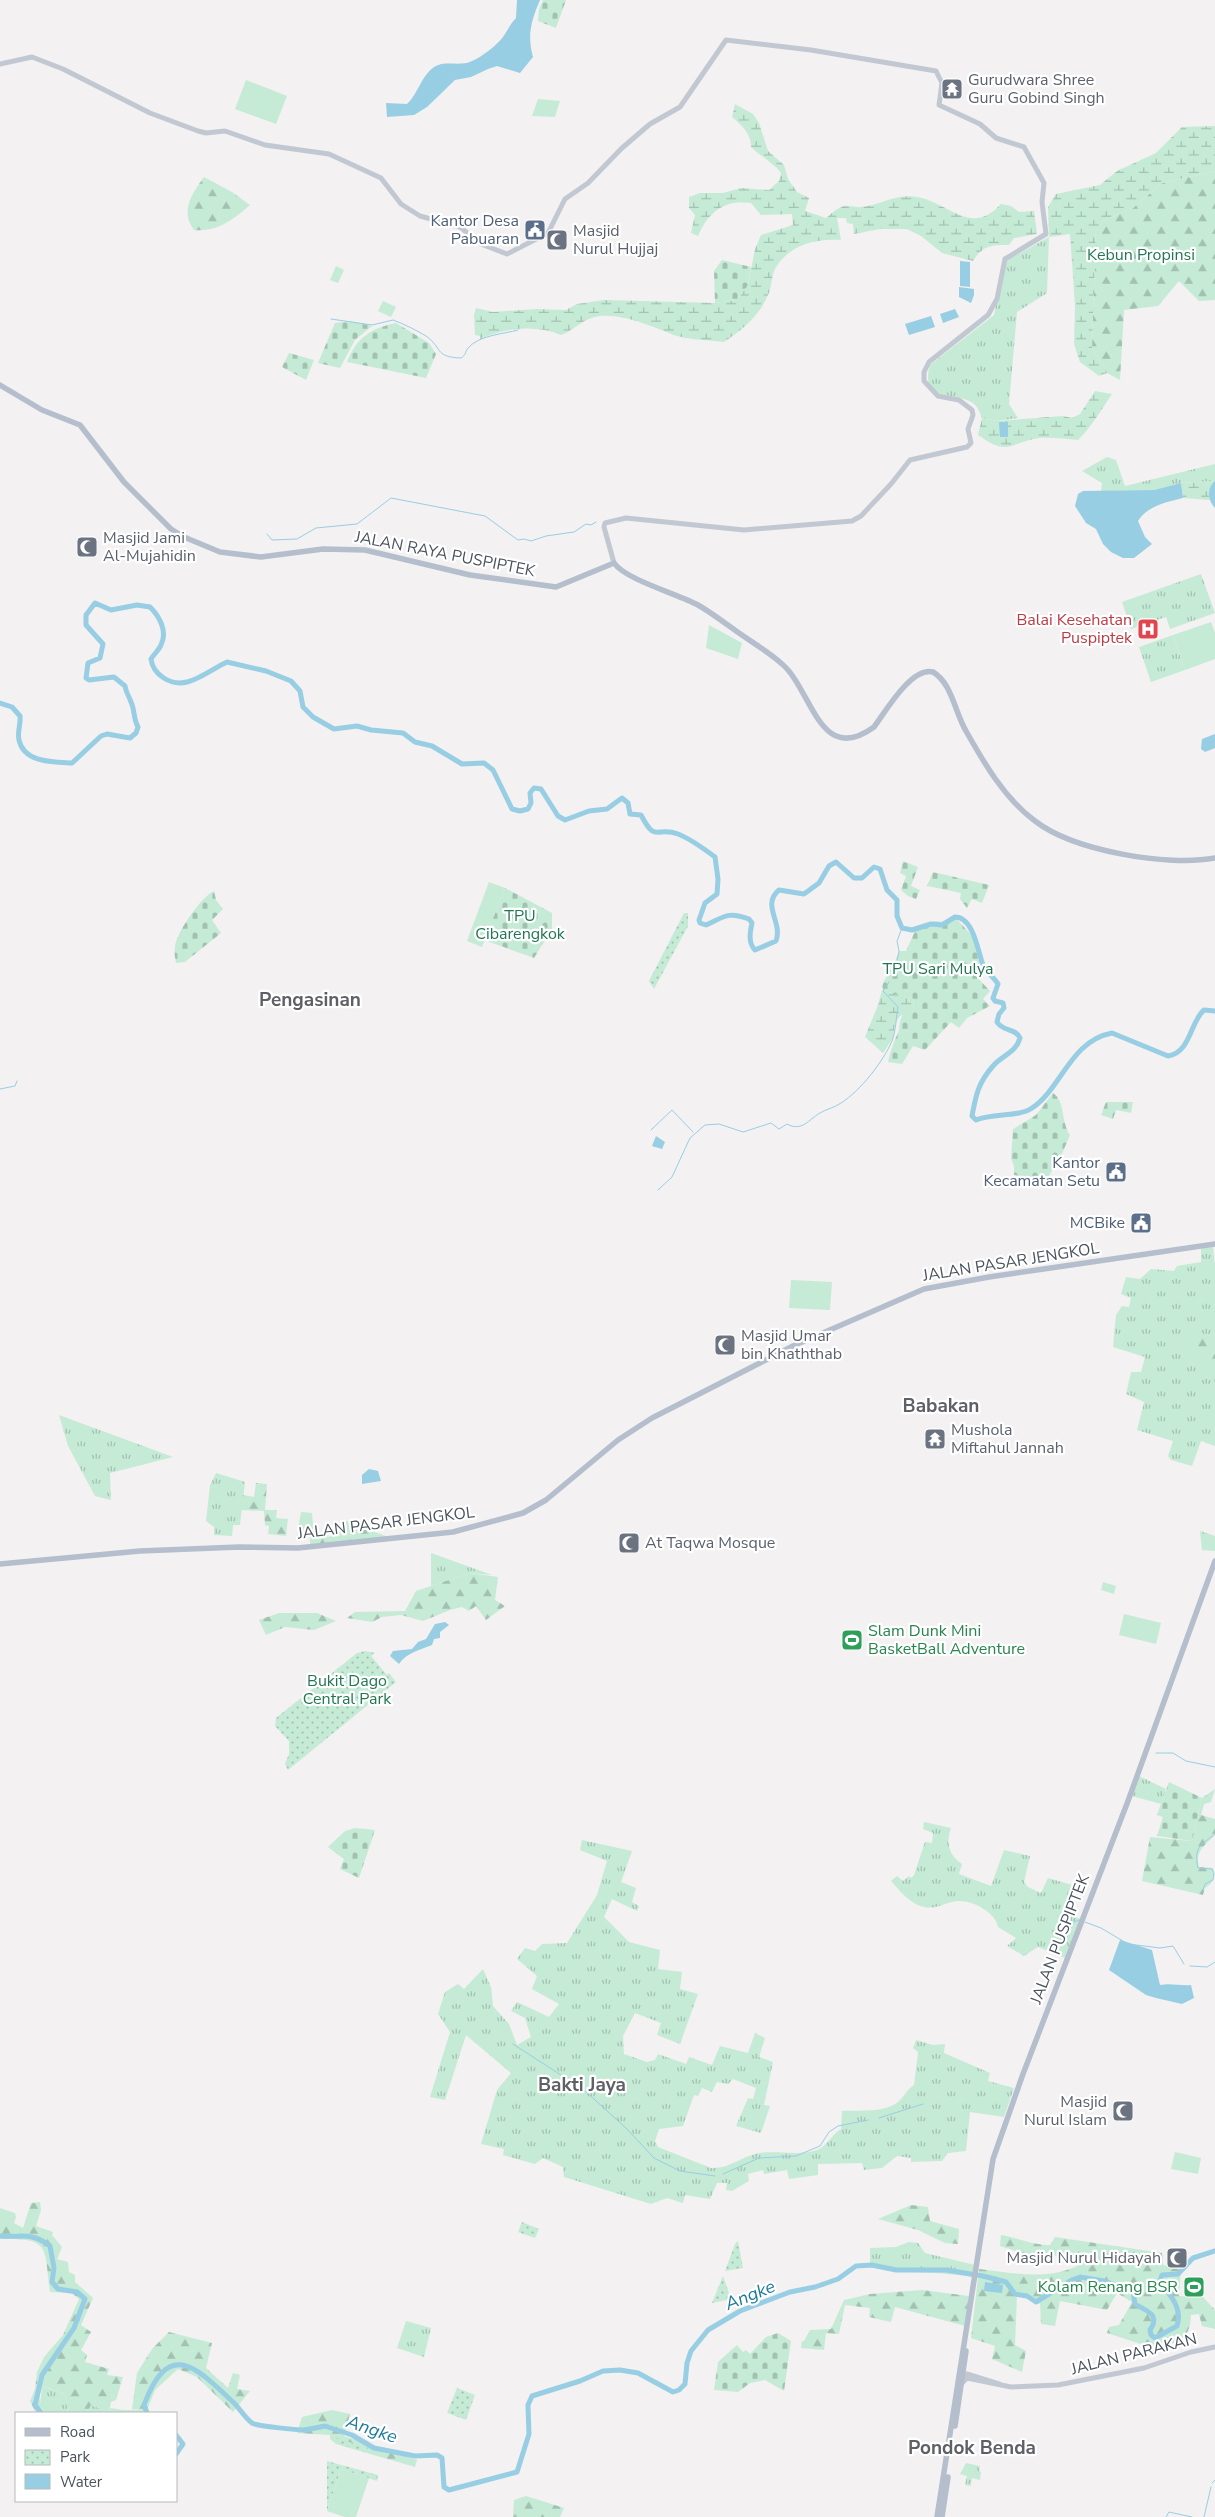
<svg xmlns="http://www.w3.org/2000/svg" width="1215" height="2517" font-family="'Nunito Sans',sans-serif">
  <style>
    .grass { fill: url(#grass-tufts) }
    .forest { fill: url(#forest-firs) }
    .wetland { fill: url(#wetland-marsh) }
    .cemetery { fill: url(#cemetery-stones) }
    .park { fill: url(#park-dots) }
    .pitch { fill: #c5ebd6 }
    .water { fill: #97cee3 }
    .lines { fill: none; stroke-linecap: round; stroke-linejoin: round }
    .stream { stroke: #97cee3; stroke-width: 1 }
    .river { stroke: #97cee3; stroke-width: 5 }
    .secondary { stroke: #c1c8d2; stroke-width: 5 }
    .primary { stroke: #b4becc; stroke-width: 5.5 }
    .labels { text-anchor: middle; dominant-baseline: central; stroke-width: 4.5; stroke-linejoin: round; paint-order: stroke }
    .worship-label { font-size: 16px; fill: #5b616d; stroke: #fff; text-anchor: start }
    .service-label { font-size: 16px; fill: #4e5e75; stroke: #fff; text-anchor: end }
    .park-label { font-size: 16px; fill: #227752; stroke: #fff }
    .street-label { font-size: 16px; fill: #4a535c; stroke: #fff }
    .health-label { font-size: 16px; fill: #be3a42; stroke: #fff; text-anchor: end }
    .leisure-label { font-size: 16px; fill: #27864d; stroke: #fff; text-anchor: start }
    .water-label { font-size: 18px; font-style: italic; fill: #1c7a9d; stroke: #fff }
    .quarter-label { font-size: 19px; font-weight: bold; fill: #5e6065; stroke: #fff }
  </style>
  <defs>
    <pattern id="grass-tufts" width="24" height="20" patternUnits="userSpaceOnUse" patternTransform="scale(1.25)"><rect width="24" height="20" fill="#c5ebd6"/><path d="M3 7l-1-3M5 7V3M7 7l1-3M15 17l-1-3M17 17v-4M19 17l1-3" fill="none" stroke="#a2c1b1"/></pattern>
    <pattern id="forest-firs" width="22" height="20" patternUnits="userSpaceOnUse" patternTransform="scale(1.25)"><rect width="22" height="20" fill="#c5ebd6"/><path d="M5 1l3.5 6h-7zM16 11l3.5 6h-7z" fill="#a2c1b1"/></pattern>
    <pattern id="wetland-marsh" width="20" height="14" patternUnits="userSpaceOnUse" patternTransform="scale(1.25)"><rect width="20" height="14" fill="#c5ebd6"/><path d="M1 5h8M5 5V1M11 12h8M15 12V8" fill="none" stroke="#a2c1b1"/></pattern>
    <pattern id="cemetery-stones" width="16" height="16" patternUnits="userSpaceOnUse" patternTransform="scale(1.25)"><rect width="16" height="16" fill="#c5ebd6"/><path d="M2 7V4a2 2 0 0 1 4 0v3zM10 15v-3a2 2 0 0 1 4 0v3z" fill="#a2c1b1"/></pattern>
    <pattern id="park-dots" width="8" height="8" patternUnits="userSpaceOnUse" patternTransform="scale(1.25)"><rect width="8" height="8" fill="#c5ebd6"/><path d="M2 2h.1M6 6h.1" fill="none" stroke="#a2c1b1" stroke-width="1.8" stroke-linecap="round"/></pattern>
  </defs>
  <rect width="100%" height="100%" fill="#f3f1f1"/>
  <g class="grass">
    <path d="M1049,237L1047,293L1017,312L1009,404L1018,418L997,421L982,418C980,413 978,407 974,404C956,390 919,404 930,365L994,315L1004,265L1009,259Z"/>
    <polygon points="1107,457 1116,460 1125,486 1215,464 1215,481 1181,483 1154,490 1101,491 1102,483 1082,471"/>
    <polygon points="1201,574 1215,613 1170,629 1166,617 1131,629 1122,602"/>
    <polygon points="1173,635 1185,670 1151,682 1139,647"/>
    <polygon points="1213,1247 1215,1266 1215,1446 1201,1441 1192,1466 1171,1460 1168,1456 1173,1441 1137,1430 1144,1402 1126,1394 1131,1372 1141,1372 1145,1357 1113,1347 1116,1315 1122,1306 1129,1307 1131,1298 1121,1294 1126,1277 1140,1279 1151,1269 1174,1271 1177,1266 1201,1262 1201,1248"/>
    <polygon points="59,1415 173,1457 110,1473 111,1500 95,1496 68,1446"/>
    <polygon points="216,1473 245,1482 240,1525 233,1525 232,1536 214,1535 214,1527 206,1521 210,1485"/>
    <polygon points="342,1519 356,1525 352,1535 337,1536"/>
    <polygon points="1200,1531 1215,1536 1215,1551 1202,1550"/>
    <polygon points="431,1553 492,1575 470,1573 431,1586"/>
    <polygon points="1139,1776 1166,1789 1161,1804 1132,1796"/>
    <path d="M924,1822L951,1828C946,1842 948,1855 962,1864L959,1874L991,1886L1004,1850L1030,1856L1024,1882L1028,1887L1041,1893L1048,1878L1072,1885L1070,1914L1080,1919L1065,1958L1038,1947L1024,1956L1007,1946L1016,1938L998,1927C995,1912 974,1901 959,1901C947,1901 938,1910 924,1907C910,1904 901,1892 891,1881L897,1876L903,1881L909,1876L911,1878L914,1875L925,1842L932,1843L933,1833L923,1829Z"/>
    <path d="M582,1840L632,1851L621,1882L636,1888L632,1902L639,1906L637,1911L612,1899L604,1917L629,1942L660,1950L658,1969L682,1972L680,1989L698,1994L680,2044L657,2035L661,2023L635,2013L623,2036L624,2054L647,2062L655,2060L658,2054L686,2064L689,2057L712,2065L720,2046L748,2053L755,2033L765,2038L759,2057L773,2062L764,2105L770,2106L761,2133L736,2126L748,2098L753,2099L756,2088L733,2079L728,2084L717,2082L712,2092L702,2088L698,2096L694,2095L683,2126L659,2129L655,2141L658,2147L711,2168C729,2169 739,2158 755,2154C773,2149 804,2158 821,2148C827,2144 833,2134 841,2129L842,2111C859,2110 884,2113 898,2102C904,2097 907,2089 914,2085L918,2052L913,2048L916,2040L933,2045L945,2044L944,2053L990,2073L988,2081L1014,2088L1004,2117L970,2112L966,2151L948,2153L942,2161L911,2162V2158L897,2156L882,2168L864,2170L862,2163L818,2164V2175L789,2179L787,2170L764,2174L763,2170L748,2174L749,2181L732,2191L726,2190L727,2183H717L710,2199L685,2195L683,2203L667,2198L651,2204L564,2177L563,2167L543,2158L535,2164L503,2155L504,2149L481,2144L497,2090L511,2073L466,2035L445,2100L430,2097L450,2032L438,2014L445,1992L458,1984L464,1989L483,1969L491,1987L493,2006L509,2024L517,2045L531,2037L525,2018L511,2011L517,2002L549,2017L559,2004L532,1989L537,1976L517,1959L525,1948L535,1951L542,1944L567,1943L597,1895L607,1861L580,1850Z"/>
    <path d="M909,2242L918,2243L925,2253L975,2265L973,2277C939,2271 904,2274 870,2267V2248L896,2247Z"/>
    <polygon points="406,2321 431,2328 424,2357 397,2348"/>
    <polygon points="42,2386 65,2394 68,2413 45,2413 40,2405"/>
    <polygon points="91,2405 109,2412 109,2413 87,2413"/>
    <polygon points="966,2463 980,2466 979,2471 981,2472 980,2480 972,2478 971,2486 965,2485 967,2476 960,2474"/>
  </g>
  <g class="forest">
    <path d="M1215,171V300L1199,301L1179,281L1158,306L1124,310L1120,380L1107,373C1104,362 1096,358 1092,347L1096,230L1103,221L1133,208L1162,183Z"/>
    <path d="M204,177L232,192L250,205C233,220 217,232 194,230C180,210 192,194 204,177Z"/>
    <polygon points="1203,1334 1215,1338 1215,1383 1210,1361 1197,1358 1187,1350 1187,1338"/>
    <polygon points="256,1483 267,1484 265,1510 277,1510 276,1518 288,1519 286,1536 268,1534 269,1526 265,1525 264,1511 241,1510 243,1495 254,1497"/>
    <polygon points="301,1512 312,1513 314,1536 321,1537 352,1535 356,1525 391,1538 310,1548 310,1537 297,1536"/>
    <polygon points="470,1573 498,1577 495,1600 505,1606 486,1620 476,1606 469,1611 462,1607 450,1610 423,1621 401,1615 382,1617 372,1622 347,1618 355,1612 405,1611 416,1591"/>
    <polygon points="279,1613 317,1613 336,1621 314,1630 285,1627 266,1635 259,1620"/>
    <path d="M1215,1789L1211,1802L1204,1804L1201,1815L1215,1819V1835C1204,1846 1195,1851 1199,1867L1213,1868C1215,1877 1214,1883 1205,1888L1203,1895L1142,1881L1150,1837L1192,1841L1202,1798Z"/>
    <path d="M40,2202L41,2210L36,2226L53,2232L52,2235L62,2247L57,2259L68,2262L69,2272L75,2275V2282L93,2298L81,2325L91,2332L81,2350L87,2355L85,2362L109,2369L107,2375L123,2377L116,2400L111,2402L109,2412L91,2405L87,2413H68L65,2394L43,2386C38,2396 39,2404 45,2413H36L30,2401L35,2389L37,2372L44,2357L63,2335L79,2299L72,2293L50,2292C44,2246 51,2238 0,2239V2208L15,2213L16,2217L14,2223L23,2228L31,2203Z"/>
    <polygon points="911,2205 928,2207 930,2221 959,2229 958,2244 945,2243 918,2230 878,2219"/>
    <path d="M1001,2235C1019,2238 1032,2245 1050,2245L1055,2237L1162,2253L1163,2265L1181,2269L1179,2296L1203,2297L1215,2310V2329L1202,2326L1199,2314L1191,2315C1190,2341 1179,2340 1157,2349L1154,2345H1144L1107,2333L1109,2327L1119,2325L1132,2302L1117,2293L1107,2310L1060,2301L1055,2326L1041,2324L1040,2304L1025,2295H1017L1015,2345L1026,2351L1022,2372L992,2359L995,2346L971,2338L979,2269C1013,2273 1048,2281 1079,2265V2257L1025,2254L1000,2246Z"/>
    <polygon points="922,2290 969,2296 965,2326 895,2307 891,2322 869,2317 870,2308 845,2305 839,2334 826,2333 824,2350 801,2348 802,2341 804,2341 810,2330 831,2329 844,2300 870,2294"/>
    <polygon points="169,2332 212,2343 206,2368 228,2388 233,2373 240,2375 237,2389 250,2391 233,2412 197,2377 178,2369 155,2390 147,2410 132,2409 137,2373 152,2349"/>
    <polygon points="332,2410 350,2414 344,2436 417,2460 415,2467 336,2444 330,2439 330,2435 297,2433 302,2417"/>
    <polygon points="526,2496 564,2508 560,2517 513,2517 514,2500"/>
  </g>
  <g class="wetland">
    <path d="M735,104L753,114L759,123L768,151L784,165L788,179L797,192L809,198L805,211L826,218C831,214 836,209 842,207C847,204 854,208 861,207C881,205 896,193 917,197C950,203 971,237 1001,204L1011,206L1019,212L1034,211L1037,234L1014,238L1009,245C991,245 983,245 973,261L942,253L921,236L907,229H880L854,234L853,224L847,223L846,218H837L841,240C816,238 788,245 775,269C771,277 772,287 768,295C760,315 741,331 724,342C709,340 691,340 677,336C655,328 619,311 595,317C581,320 573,331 561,335C535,324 506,328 480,339V336L475,335L474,315L476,308L493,312L536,309L566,310L577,304L604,300L715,303L737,300L748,285L755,249L761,235L793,225L792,214L761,215L751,203C724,199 708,213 698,236L691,233L695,215L689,208V197L700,193H723L741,188L769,190L779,181L781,173C778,167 758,154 751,147C752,135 741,124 732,117Z"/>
    <path d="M1215,126V171L1162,183L1133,208L1103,221L1096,230L1092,347C1096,358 1104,362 1107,373L1099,376L1080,362L1074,344L1075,306L1070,234L1049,237L1048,207L1056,194L1100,185L1117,171L1156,153L1182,127Z"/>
    <path d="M1095,391L1112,394C1101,410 1092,426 1078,440C1066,439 1051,437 1039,438C1008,443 1009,457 978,435L982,418L997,421L1063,416L1072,418L1080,414Z"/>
    <polygon points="1215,481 1209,491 1210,500 1183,498 1181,483"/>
    <polygon points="882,990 914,999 913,1011 900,1016 895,1024 893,1038 883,1053 865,1037 878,1005"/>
  </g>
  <g class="cemetery">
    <polygon points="543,0 566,0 556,28 538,21 539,9"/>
    <polygon points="722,260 751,267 748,285 737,300 715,303 714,271"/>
    <polygon points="350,321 372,326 355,340 340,368 318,363 335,323"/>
    <path d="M396,323L429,343L436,354L426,378L347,362C356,338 371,328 396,323Z"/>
    <polygon points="289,353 314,360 306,380 282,367"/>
    <polygon points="903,861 918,867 911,886 920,890 916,899 908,896 901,890 906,876 900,873"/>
    <polygon points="933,872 989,885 982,903 972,899 967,908 960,899 961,893 927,886"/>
    <polygon points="505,888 552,913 552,929 534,958 484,940"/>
    <path d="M214,891L216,900L223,909L212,920L221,933L185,962L176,963C175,958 174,952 175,947C176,933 201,897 214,891Z"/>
    <path d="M954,916L974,938L980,966L975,975L990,991L983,999L990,1006L967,1018L959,1028L951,1022L925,1050L913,1046L902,1064L888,1062C890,1052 893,1044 897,1035C901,1027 898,1021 904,1013L913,1011L914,999L884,991L882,987C886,973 896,965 899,951H906L916,929L934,921L947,922Z"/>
    <path d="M1053,1093C1066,1102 1060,1120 1070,1135L1058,1163L1053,1165C1051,1187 1031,1178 1014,1175V1166L1011,1159L1013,1129L1036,1115Z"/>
    <polygon points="1106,1102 1133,1102 1131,1113 1116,1110 1113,1119 1101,1115"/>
    <polygon points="1169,1782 1202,1798 1192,1841 1157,1836 1163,1817 1157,1815"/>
    <polygon points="355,1828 375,1830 359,1878 340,1869 344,1859 328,1847 345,1831"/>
    <polygon points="778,2333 791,2341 784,2391 765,2380 750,2383 738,2392 714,2390 718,2362 737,2345 743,2352 746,2350 750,2354 766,2337"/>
    <polygon points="110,2408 123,2410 147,2410 150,2413 109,2413"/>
  </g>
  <g class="park">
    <polygon points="684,913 688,913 688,926 654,989 649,981"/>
    <polygon points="365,1651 375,1653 371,1656 387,1675 389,1673 396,1682 288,1770 285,1764 289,1754 289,1741 275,1726 276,1718 357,1653"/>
    <polygon points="522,2222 539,2229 535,2238 518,2232"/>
    <polygon points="738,2241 743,2268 725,2271 735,2244"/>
    <polygon points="723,2276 731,2299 712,2303"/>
    <polygon points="457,2388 475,2395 466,2420 447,2413"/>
    <polygon points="331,2436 368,2448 366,2452 334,2442"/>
    <polygon points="327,2461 378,2475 377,2481 341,2469 327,2511"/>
  </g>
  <g class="pitch">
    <polygon points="246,80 287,96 276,124 235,109"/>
    <polygon points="538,99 560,101 555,117 532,116"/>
    <polygon points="336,266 344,270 338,283 330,280"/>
    <polygon points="383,301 396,307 391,317 378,311"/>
    <polygon points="1211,622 1215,633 1215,659 1185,670 1173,635"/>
    <polygon points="709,625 742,643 738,659 706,648"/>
    <polygon points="489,882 505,888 482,947 467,941"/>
    <polygon points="791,1280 832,1282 830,1310 789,1308"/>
    <polygon points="1103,1582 1116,1586 1114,1594 1101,1590"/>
    <polygon points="1124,1614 1161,1623 1156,1644 1119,1635"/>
    <polygon points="1175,2152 1201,2158 1198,2174 1171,2169"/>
    <polygon points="341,2469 369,2478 356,2517 345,2517 327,2511"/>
  </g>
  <g class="water">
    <path d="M517,0H540C531,21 527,35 533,57L520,73L497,66L488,69L471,77L455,80L427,107L414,115L387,117L386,103L407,104C418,94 421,76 434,67C445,60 460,67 472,61C483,56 496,46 503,37C508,30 510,24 516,18Z"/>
    <polygon points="960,261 970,262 970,287 960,286"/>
    <polygon points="959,287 974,289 974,295 971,303 959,297"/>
    <polygon points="955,309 959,317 943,323 940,314"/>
    <polygon points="931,316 935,327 909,335 905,324"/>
    <polygon points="999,422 1008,422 1008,437 1000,437"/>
    <path d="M1215,481V508C1208,501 1206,488 1215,481Z"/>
    <path d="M1181,483L1183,498C1167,502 1147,506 1138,521L1145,537L1152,544L1134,558H1123L1111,552L1103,544L1096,529L1086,523L1075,506L1078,494L1083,491L1154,490Z"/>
    <polygon points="1215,734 1215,748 1205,752 1201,749 1202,739"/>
    <polygon points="656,1136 665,1142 662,1149 652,1146"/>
    <polygon points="369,1469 378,1471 381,1481 362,1484 362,1475"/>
    <path d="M445,1622L449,1625L440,1632V1638L434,1639L432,1645C420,1650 406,1653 399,1664L390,1656L393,1651L412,1649L418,1642L426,1639L435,1624Z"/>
    <path d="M1120,1940L1152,1950L1160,1985C1171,1983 1180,1986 1191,1985L1194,1998L1182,2004L1156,1998L1146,1995L1109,1970Z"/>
    <polygon points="985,2282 1003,2285 1002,2293 984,2291"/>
  </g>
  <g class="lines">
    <g class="stream">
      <path d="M331,319L372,325L393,320C404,324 416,330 426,336C443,348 434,357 461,358C466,355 465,352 468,348C479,335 504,334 518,330"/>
      <polyline points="267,534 272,540 297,539 316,528 357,524 391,498 485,516 518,540 524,539 531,541 546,536 574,532 586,524 591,525 596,522"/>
      <polyline points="888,975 897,961 899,951 897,941 902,928"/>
      <polyline points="0,1089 15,1086 17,1081"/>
      <polyline points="651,1130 672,1110 693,1132"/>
      <path d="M658,1190L672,1177L690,1138L705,1125L719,1124L743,1132L771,1123L779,1129L787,1124C802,1132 808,1120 820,1113C826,1109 834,1108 841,1103C860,1091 883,1062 892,1041C896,1031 896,1017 898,1007L883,991L889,982"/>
      <polyline points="1156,1753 1173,1753 1186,1761 1215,1767"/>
      <path d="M1203,1890L1205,1884L1213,1880L1214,1873L1212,1869L1198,1868C1194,1848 1199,1846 1215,1834"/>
      <polyline points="1085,1922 1101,1928 1128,1944 1160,1948 1173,1946 1184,1964"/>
      <polyline points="1067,1937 1074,1922 1079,1920"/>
      <polyline points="1190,1966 1207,1967 1215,1962"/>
      <polyline points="513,2044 584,2090 627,2129 654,2158 680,2171 715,2176"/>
      <polyline points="879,2118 923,2104"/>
      <polyline points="723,2174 759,2158 796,2156 820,2146 829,2132 838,2126 868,2120"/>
      <polyline points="1212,2483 1215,2480"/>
      <polyline points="1166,2517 1169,2512 1192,2517"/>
      <polyline points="1204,2517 1211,2487"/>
    </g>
    <g class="river">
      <path d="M0,703L12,707L20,716C21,724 17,732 19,740C24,763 53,762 72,763L101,736L107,734L130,738L136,733L138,727C133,718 135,710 131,702C129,696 126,693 125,686L114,677L89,680L86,678L88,663L100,658L103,644L86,625V615L95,603L111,610L137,605L150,607C159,616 168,631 161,645C159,650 154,654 151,659C153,675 171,686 187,682C198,680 216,667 227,662L266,671L291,681L300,691L303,707L313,717L334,729L357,726L371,730L403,733L415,742L432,746L462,764L484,763L493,770L512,809L520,811L528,809L531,803L530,793L534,788L541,789L558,816L565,820L589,811L607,809L622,798L628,803L630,814L641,815C656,844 656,826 678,834C691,839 703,848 715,857L718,879L717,894L705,903L699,920L700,923L706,925C724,917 727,911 749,919L752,923C750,932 748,943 755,950L776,941C783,922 761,905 779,890L804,894L819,883L829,866L836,862L854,878H862L874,867L880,869L887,890L897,900V916L902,928L912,930L931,924L942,925L955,917C974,917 978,953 983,965C986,972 994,977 998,984L993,998L995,1001L1003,1003L1004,1008L999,1014L997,1022C1003,1032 1016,1028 1020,1038C1016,1053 1001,1056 993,1066C978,1083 976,1095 972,1116L976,1120C994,1113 1019,1117 1032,1108C1062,1088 1070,1041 1112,1033L1168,1056C1191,1052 1190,1022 1204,1010L1215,1011"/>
      <path d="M0,2236C22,2238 30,2231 50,2246L54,2268L52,2282L58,2289L77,2292L85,2299L74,2328L42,2375L35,2405L41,2413"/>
      <path d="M147,2413L144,2405C169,2338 196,2367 234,2403C240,2409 245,2418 252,2423C256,2426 297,2430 305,2430"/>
      <path d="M305,2430L325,2426L352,2435L374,2448L415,2456L437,2455L442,2458L444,2487L449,2490L517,2472L529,2434L528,2405L532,2396L580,2381L603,2371L620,2370L638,2373L673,2392L679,2390L685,2384L687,2363L691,2351L708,2330L740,2311L790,2292L815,2287L838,2279L856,2266L872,2265L896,2270H946L983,2276L1006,2282L1015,2294L1027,2296L1036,2302L1072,2280L1080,2277L1104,2281L1133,2291L1135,2304C1146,2311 1161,2314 1150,2330L1151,2335L1155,2338L1177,2326C1183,2308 1170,2295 1160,2281L1162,2275L1178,2274L1193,2258L1215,2251"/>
      <polyline points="176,2435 183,2444 176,2454"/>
    </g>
    <g class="secondary">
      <polyline points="0,64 32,57 63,69 150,113 198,131 206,133 225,131 265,145 329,154 381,178 401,204 420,216 460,227 481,244 507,254 548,233 565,199 588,183 622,148 650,124 680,107 726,40 811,50 936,71 942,83 939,105 980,124 996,138 1024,147 1044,183 1042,202 1046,234 1005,259 997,299 988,315 929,362 924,372 924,381 938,396 959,400 972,410 973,415 968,429 971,443 967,447 910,460 891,484 861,516 852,521 744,530 626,518 605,523 604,527 614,563"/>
      <polyline points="960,2375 967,2374 999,2384"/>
      <polyline points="962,2383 967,2378 1011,2387 1058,2385 1144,2368 1191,2352 1215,2347"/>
    </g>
    <g class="primary">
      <path d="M0,385L42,410L80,425L124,482L171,529L184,537L220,552L261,557L323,549L365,550L470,575L556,587L614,563C626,580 678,594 698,605C712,613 726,624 739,633C753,643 769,652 782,664C812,689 819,767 874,727C886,711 911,667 933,672C952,683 955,713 966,731C984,763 1005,799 1035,821C1074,851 1168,867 1215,858"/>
      <polyline points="0,1564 140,1551 239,1547 298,1548 453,1532 523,1513 546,1500 618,1440 652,1418 793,1346 924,1289 989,1277 1215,1244"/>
      <polyline points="955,2426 966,2351"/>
      <polyline points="937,2517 993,2159 1023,2074 1128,1801 1215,1561"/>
      <polyline points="942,2517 948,2477"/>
    </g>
  </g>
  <defs>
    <g id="temple-square" transform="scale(1.125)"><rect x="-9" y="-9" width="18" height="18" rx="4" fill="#6b7280" stroke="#fff"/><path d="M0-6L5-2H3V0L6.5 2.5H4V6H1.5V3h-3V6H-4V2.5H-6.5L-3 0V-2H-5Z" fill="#fff"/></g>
    <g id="civic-square" transform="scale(1.125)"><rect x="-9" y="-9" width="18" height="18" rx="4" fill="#5c6f8a" stroke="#fff"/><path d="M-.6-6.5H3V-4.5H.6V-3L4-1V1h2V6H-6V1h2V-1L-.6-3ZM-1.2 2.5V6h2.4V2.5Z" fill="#fff"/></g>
    <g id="mosque-square" transform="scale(1.125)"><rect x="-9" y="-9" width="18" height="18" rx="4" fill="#6b7280" stroke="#fff"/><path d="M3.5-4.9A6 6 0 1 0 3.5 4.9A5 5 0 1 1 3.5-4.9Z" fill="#fff"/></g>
    <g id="hospital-square" transform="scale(1.125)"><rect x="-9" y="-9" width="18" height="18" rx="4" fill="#e0444e" stroke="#fff"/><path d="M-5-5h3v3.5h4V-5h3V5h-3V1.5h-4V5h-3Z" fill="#fff"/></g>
    <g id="stadium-square" transform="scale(1.125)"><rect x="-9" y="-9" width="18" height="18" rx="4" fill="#2e9e5b" stroke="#fff"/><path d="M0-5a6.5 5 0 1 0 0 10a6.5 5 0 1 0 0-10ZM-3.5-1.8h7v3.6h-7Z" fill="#fff"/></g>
  </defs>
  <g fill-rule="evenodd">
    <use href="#temple-square" x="952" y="89"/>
    <use href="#civic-square" x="535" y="230"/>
    <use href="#mosque-square" x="557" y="240"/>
    <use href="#mosque-square" x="87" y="547"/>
    <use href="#hospital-square" x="1148" y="629"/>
    <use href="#civic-square" x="1116" y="1172"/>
    <use href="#civic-square" x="1141" y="1223"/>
    <use href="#mosque-square" x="725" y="1345"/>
    <use href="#temple-square" x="935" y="1439"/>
    <use href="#mosque-square" x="629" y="1543"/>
    <use href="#stadium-square" x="852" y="1640"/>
    <use href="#mosque-square" x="1123" y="2111"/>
    <use href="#mosque-square" x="1177" y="2258"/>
    <use href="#stadium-square" x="1194" y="2287"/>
  </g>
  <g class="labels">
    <g class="worship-label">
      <text x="968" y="80">Gurudwara Shree<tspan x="968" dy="18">Guru Gobind Singh</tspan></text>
      <text x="573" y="231">Masjid<tspan x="573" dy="18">Nurul Hujjaj</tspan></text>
      <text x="103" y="538">Masjid Jami<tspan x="103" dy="18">Al-Mujahidin</tspan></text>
      <text x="741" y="1336">Masjid Umar<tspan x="741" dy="18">bin Khaththab</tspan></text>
      <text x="951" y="1430">Mushola<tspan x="951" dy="18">Miftahul Jannah</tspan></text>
      <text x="645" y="1543">At Taqwa Mosque</text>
      <text x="1107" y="2102" text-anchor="end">Masjid<tspan x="1107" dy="18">Nurul Islam</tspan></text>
      <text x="1161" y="2258" text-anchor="end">Masjid Nurul Hidayah</text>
    </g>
    <g class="service-label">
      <text x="519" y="221">Kantor Desa<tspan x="519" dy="18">Pabuaran</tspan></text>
      <text x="1100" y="1163">Kantor<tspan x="1100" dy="18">Kecamatan Setu</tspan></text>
      <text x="1125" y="1223">MCBike</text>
    </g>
    <g class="park-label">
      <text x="1141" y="255">Kebun Propinsi</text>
      <text x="520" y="916">TPU<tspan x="520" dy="18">Cibarengkok</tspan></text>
      <text x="938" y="969">TPU Sari Mulya</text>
      <text x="347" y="1681">Bukit Dago<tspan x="347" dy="18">Central Park</tspan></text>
    </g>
    <g class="street-label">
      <text transform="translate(445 554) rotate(11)">JALAN RAYA PUSPIPTEK</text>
      <text transform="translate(1011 1262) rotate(-9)">JALAN PASAR JENGKOL</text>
      <text transform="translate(386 1523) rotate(-7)">JALAN PASAR JENGKOL</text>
      <text transform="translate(1060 1939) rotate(-69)">JALAN PUSPIPTEK</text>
      <text transform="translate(1134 2354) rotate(-14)">JALAN PARAKAN</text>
    </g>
    <g class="health-label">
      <text x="1132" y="620">Balai Kesehatan<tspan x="1132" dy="18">Puspiptek</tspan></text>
    </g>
    <g class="leisure-label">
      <text x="868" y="1631">Slam Dunk Mini<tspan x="868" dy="18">BasketBall Adventure</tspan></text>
      <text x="1178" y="2287" text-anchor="end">Kolam Renang BSR</text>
    </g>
    <g class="water-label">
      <text transform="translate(750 2295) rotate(-22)">Angke</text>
      <text transform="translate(372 2429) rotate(19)">Angke</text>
    </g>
    <g class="quarter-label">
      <text x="310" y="1000">Pengasinan</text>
      <text x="941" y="1406">Babakan</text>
      <text x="582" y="2085">Bakti Jaya</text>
      <text x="972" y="2448">Pondok Benda</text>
    </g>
  </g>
  <rect x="15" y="2412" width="162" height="90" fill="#ffffff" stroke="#b7babe"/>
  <rect x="25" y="2428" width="25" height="8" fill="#b4becc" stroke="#b7babe"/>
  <text x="60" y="2437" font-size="15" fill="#4a535c">Road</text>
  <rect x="25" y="2450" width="25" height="15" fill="url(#park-dots)" stroke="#b7babe"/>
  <text x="60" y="2462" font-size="15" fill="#4a535c">Park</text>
  <rect x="25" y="2474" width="25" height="15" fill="#97cee3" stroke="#b7babe"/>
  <text x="60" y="2487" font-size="15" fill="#4a535c">Water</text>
</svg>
